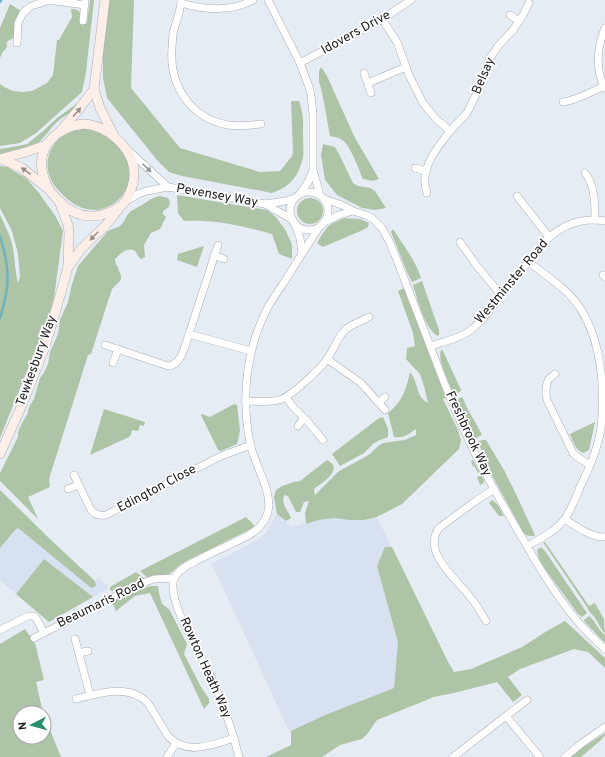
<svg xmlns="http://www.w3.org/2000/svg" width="605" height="757" font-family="Overpass,sans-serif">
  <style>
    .built { fill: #d7e1ef }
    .green { fill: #adc4a7 }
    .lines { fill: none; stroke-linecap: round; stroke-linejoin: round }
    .stream { stroke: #6fb1bd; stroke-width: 2.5 }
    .street-casing { stroke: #a8adb5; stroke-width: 8 }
    .secondary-casing { stroke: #a8adb5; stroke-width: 10 }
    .street { stroke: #fff; stroke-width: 7 }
    .secondary { stroke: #fdefe8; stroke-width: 9 }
    .oneway { fill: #968f8d }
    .oneway2 { fill: #979899 }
    .labels { text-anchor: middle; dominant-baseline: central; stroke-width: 3.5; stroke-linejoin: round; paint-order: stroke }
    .street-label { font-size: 13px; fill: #181a1d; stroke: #fff }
  </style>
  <rect width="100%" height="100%" fill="#e6ecf4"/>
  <g class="built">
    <polygon points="277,514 286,521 290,527 318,520 334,518 350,520 364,520 377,517 448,662 394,688 325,715 291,731 288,729 220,581 211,564 260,539 267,532"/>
    <polygon points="18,528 90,587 96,585 95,581 98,578 109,588 93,597 44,559 16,594 0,580 0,548 15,530"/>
  </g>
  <g class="green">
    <path d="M90,0H94L86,72L82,92L36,133L20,143L0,146V84L4,87L13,91L23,92L32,91L47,83L53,75L57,40H59L72,17L71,9C82,9 80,14 80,22L87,23Z"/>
    <path d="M109,0H134L131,88L180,148L260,172L280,171L292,156L293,152L291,101H299C304,115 303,121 303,135C303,142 304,150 303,157C299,176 290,187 272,193L182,176L169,172L157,160L107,98L103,78V52Z"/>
    <path d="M10,4L21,11L16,20L14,37C11,41 5,39 7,47L2,53L0,58V28Z"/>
    <path d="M321,67L327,76L355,138L379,179L373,181L363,179C359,170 350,144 342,140C339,137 334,137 330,136L323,97L319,81V71Z"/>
    <path d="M79,102C73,113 68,113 58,121C51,127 46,136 39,142C32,148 10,152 0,154V149L18,146L27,144L42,132L57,118Z"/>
    <path d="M85,128C89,129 94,129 97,130C125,142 144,179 116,202C97,216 77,210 62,194C56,188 51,182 49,174C43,154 57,134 76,129C79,129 82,129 85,128Z"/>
    <polygon points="323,144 335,147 339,154 353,183 358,186 370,188 375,191 386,208 375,210 362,208 337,195 325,180 321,155"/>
    <path d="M0,166L7,167L26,178L39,193L56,217L63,231L54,298L43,336L37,350L33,356L0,438V215C5,225 11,237 13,248C15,260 15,271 18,283L20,277L18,254L12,231L0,208Z"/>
    <path d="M177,195L267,210L275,216L286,231L292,245V259L279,254L272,234C243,226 215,219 184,221L178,213Z"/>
    <path d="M159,196L168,198L170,202L169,207L163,211V214L166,217L160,229L151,233L144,245L145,257L141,259C138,257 137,253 135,251C127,246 120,254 115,259L116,265H117L121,276V280L112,289L91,354L88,355L49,479L50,487L28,497L38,519L0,481V473L18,437V432L22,423L27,415L29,407L34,399L40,378L44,373L48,364L50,352L58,334L60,320L68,302L72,284L78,266L108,231C112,229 118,227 120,226C124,223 126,216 129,213C134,208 140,207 145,203C151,199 152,198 159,196Z"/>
    <circle cx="310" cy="211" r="13"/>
    <path d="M345,218L360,219L369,223L368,227L363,230L323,247L317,243C327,227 327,224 345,218Z"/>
    <path d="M393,229C403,245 415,259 421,278L412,282L407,272L391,232L392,230Z"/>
    <polygon points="204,246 197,267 177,260 178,254"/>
    <path d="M422,281L439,330V335L438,336C425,330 417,298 413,285Z"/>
    <path d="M404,288L446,398L443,399L458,430L461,440L459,449L402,504L377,517L364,520H350L334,518L318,520L306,524L305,513L309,501L304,502L300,512H296L288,496L284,495C281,505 288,510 291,518L286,521L277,514L274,497L276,490L282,486L294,482L300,481L327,460C345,469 322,483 314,489L315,495L339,471L365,457L370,454L378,446L383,443L405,440L416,435V429C407,435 405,438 394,437L388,413C403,401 406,390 410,372C419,383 415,396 428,403L424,386L420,374L406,359L407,348L415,346L413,333L398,291Z"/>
    <path d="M441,350H442L443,351L461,390L460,392L454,394L453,393C449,382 437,360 441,350Z"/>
    <path d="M462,397C465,401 466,407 469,412C474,419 478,427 482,435L474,439L456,400Z"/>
    <polygon points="234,404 237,405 240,431 237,444 221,451 218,450 201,415 201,414 210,417"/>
    <polygon points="104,409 145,422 144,426 140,425 138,431 132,430 131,435 129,437 90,455"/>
    <polygon points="383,417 388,429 388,437 386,438 380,440 374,443 364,453 340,466 332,454 379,418"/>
    <path d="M595,422L589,450L583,453C575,450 573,441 570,434Z"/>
    <path d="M483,440H486L504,470L515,492L535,535L534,536C529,536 526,536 523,532L481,455L483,453L478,443L479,441Z"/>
    <polygon points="473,460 484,480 484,483 480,485 477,477 479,477 479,475 475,467 475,466 473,467 471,461"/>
    <polygon points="0,490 53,542 95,581 96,585 93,588 90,587 18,528 15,530 0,548"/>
    <path d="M492,500C499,504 500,510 504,516H499L489,503Z"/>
    <polygon points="246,517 255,526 247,531 188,560 180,565 172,572 169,574 148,578 140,571"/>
    <path d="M543,542H545L589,606L595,603L604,619V622L605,633C600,629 599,623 595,618C592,614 589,612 587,607Z"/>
    <polygon points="385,547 392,547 448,662 454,672 471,669 522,647 547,631 565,621 605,658 605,668 588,652 574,649 520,669 508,677 522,695 513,702 497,682 458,692 434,697 377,720 368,733 362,739 340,745 322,757 266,757 291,745 291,731 325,715 394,688 398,642 377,566"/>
    <polygon points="541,547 545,551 587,613 582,617 578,614 567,599 542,565 539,559 537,550"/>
    <polygon points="44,559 93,597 49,622 16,594"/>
    <polygon points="136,572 145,579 121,590 111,591 110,589 110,587"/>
    <polygon points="150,586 158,586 159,593 162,604 169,609 187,644 184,654 201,687 209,699 209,703 204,709 150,593 135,596 116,611 112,602 129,592"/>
    <path d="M589,616C595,620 598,630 605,635V643L584,621V620Z"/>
    <polygon points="25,629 35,643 44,680 36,682 43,713 20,713 20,737 44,737 44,715 61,757 0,757 0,644"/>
    <polygon points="605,733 605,735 601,740 581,757 571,757 582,748"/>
  </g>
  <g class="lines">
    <g class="stream">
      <polyline points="0,2 1,0"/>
      <path d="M0,236C5,252 9,270 7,287C6,297 3,308 0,318"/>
    </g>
    <g class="street-casing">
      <g id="street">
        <path d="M181,0C181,11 176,22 173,33C173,38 172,43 172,48C169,85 190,118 228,125C239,127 250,125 261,124"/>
        <polyline points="268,0 300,63 309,87 311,95 313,114 313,170 320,195"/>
        <path d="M181,3C203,10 232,12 253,0"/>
        <polyline points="510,15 519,21"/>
        <polyline points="382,19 397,42 409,75 423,103 435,118 450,131 467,113 474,99 490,58 498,46 513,30 523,15 529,3"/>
        <polyline points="83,21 85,0"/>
        <path d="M605,28C597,47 595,70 605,88"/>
        <polyline points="17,43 18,23 23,13 31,6 47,1 56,1 85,5"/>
        <polyline points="300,63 382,19 411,0"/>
        <polyline points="364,73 371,93"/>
        <polyline points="368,83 406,67"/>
        <path d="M563,102C577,100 591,92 604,86"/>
        <polyline points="129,151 168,187"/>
        <polyline points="415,168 426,171"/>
        <path d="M585,173C595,185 595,204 595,220"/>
        <circle cx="309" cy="211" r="19"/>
        <path d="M427,193C426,188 424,183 425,178C426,160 440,145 450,131"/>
        <polyline points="300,194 308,182 313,171"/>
        <polyline points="517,196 549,237"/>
        <path d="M324,199L342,205L353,211L366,215L372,218L382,228L389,241L395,255C408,289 421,323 434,356C447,391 461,426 478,459C492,487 508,514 524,541C546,580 571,620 605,649"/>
        <polyline points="125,202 138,194 147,191 168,187 265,204 285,201 295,198"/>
        <polyline points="265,204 293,220"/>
        <polyline points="324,222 339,215 353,211"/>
        <polyline points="295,224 300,238 302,253"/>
        <polyline points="460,242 477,266 501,295"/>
        <polyline points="214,255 224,259"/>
        <polyline points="603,275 605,277"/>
        <polyline points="189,334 218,245"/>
        <path d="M105,345L168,366C182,365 185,345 189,334L251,351"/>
        <path d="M430,346C443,342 457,339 468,332C482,323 491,308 501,295C515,278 529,261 543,244C559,226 580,217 605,221"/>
        <polyline points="327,359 361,383 385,410"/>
        <polyline points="113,363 118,349"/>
        <path d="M555,374C553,376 551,377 549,379C546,383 545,394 547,400L573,453L576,456L590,465"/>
        <polyline points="286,397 293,407 308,422 323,440"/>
        <path d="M246,401C256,401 269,403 279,400C291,397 320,369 328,358C334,349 337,338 345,330C352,324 362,321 369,317"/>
        <polyline points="379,403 385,397"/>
        <polyline points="298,426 304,418"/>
        <path d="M74,475L91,510C95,515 100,516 106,515L221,456L251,445"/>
        <polyline points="68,489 78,485"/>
        <path d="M565,519C577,527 590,537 605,537"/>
        <path d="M527,546C540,539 554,532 564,520C571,511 576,496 581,485C590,467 598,448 601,428C605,389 602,342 580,308C568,289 546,276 529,262"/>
        <path d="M486,621C481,613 477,605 471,598C458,580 421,553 439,528L474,502L494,489"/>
        <polyline points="0,630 28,616 34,616 36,618 44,633"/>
        <polyline points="34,638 139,584 154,579 174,578"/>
        <polyline points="75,639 90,695"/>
        <polyline points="79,653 88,651"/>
        <path d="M76,699C99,693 129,683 148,703L168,736C186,756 213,745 234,738"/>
        <polyline points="506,716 527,700"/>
        <polyline points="167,757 176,743"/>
        <path d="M239,757C232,729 223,702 210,675C200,653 171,607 173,584C173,580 175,576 178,573C183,567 190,564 196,561C207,555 218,550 229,545C241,539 253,535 261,525C264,522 267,516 268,511C273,492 254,464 250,443C241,397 246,349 268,307C273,298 279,290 285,281C296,263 308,244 320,226"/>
        <polyline points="453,757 506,716 540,757"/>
        <polyline points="565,757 582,743 605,727"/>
      </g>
    </g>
    <g class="secondary-casing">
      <g id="secondary">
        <polyline points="105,0 94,89 100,108 113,134"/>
        <path d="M84,124C98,125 109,131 119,141C133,155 138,171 131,190C126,203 121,208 108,213C103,215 98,216 93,216C79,217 68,210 59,201C55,197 51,193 49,189C47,186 45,182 44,178C34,148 56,127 84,124Z"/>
        <polyline points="62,129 79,109 94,89"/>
        <polyline points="0,159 26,152 46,145"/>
        <polyline points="1,159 22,168 47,188"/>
        <polyline points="68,267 82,248 106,225 118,210"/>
        <polyline points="0,454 22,405 43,352 52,324 68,267 69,232 68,225 60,204"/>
      </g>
    </g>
    <use href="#street" class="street"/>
    <use href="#secondary" class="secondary"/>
  </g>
  <defs><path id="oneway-solid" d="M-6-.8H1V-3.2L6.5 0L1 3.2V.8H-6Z"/></defs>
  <g class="oneway">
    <use href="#oneway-solid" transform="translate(77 112) rotate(-48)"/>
    <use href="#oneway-solid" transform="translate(26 171) rotate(-145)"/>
    <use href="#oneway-solid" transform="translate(94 236) rotate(134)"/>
  </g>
  <use class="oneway2" href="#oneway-solid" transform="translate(147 168) rotate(43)"/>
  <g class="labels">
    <g class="street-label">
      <text transform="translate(356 33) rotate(-29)">Idovers Drive</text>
      <text transform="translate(484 76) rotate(-67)">Belsay</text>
      <text transform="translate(217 196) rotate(10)">Pevensey Way</text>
      <text transform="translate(512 282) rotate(-50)">Westminster Road</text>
      <text transform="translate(37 361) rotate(-70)">Tewkesbury Way</text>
      <text transform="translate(468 434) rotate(65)">Freshbrook Way</text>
      <text transform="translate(157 489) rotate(-28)">Edington Close</text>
      <text transform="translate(101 604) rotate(-26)">Beaumaris Road</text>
      <text transform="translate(205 668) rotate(66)">Rowton Heath Way</text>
    </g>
  </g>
  <g transform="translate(32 725) rotate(264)"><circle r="19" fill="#ffffff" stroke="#a3a3a5"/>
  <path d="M0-3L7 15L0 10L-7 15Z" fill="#288e6a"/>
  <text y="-6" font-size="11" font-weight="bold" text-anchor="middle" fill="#181a1d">N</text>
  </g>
</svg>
